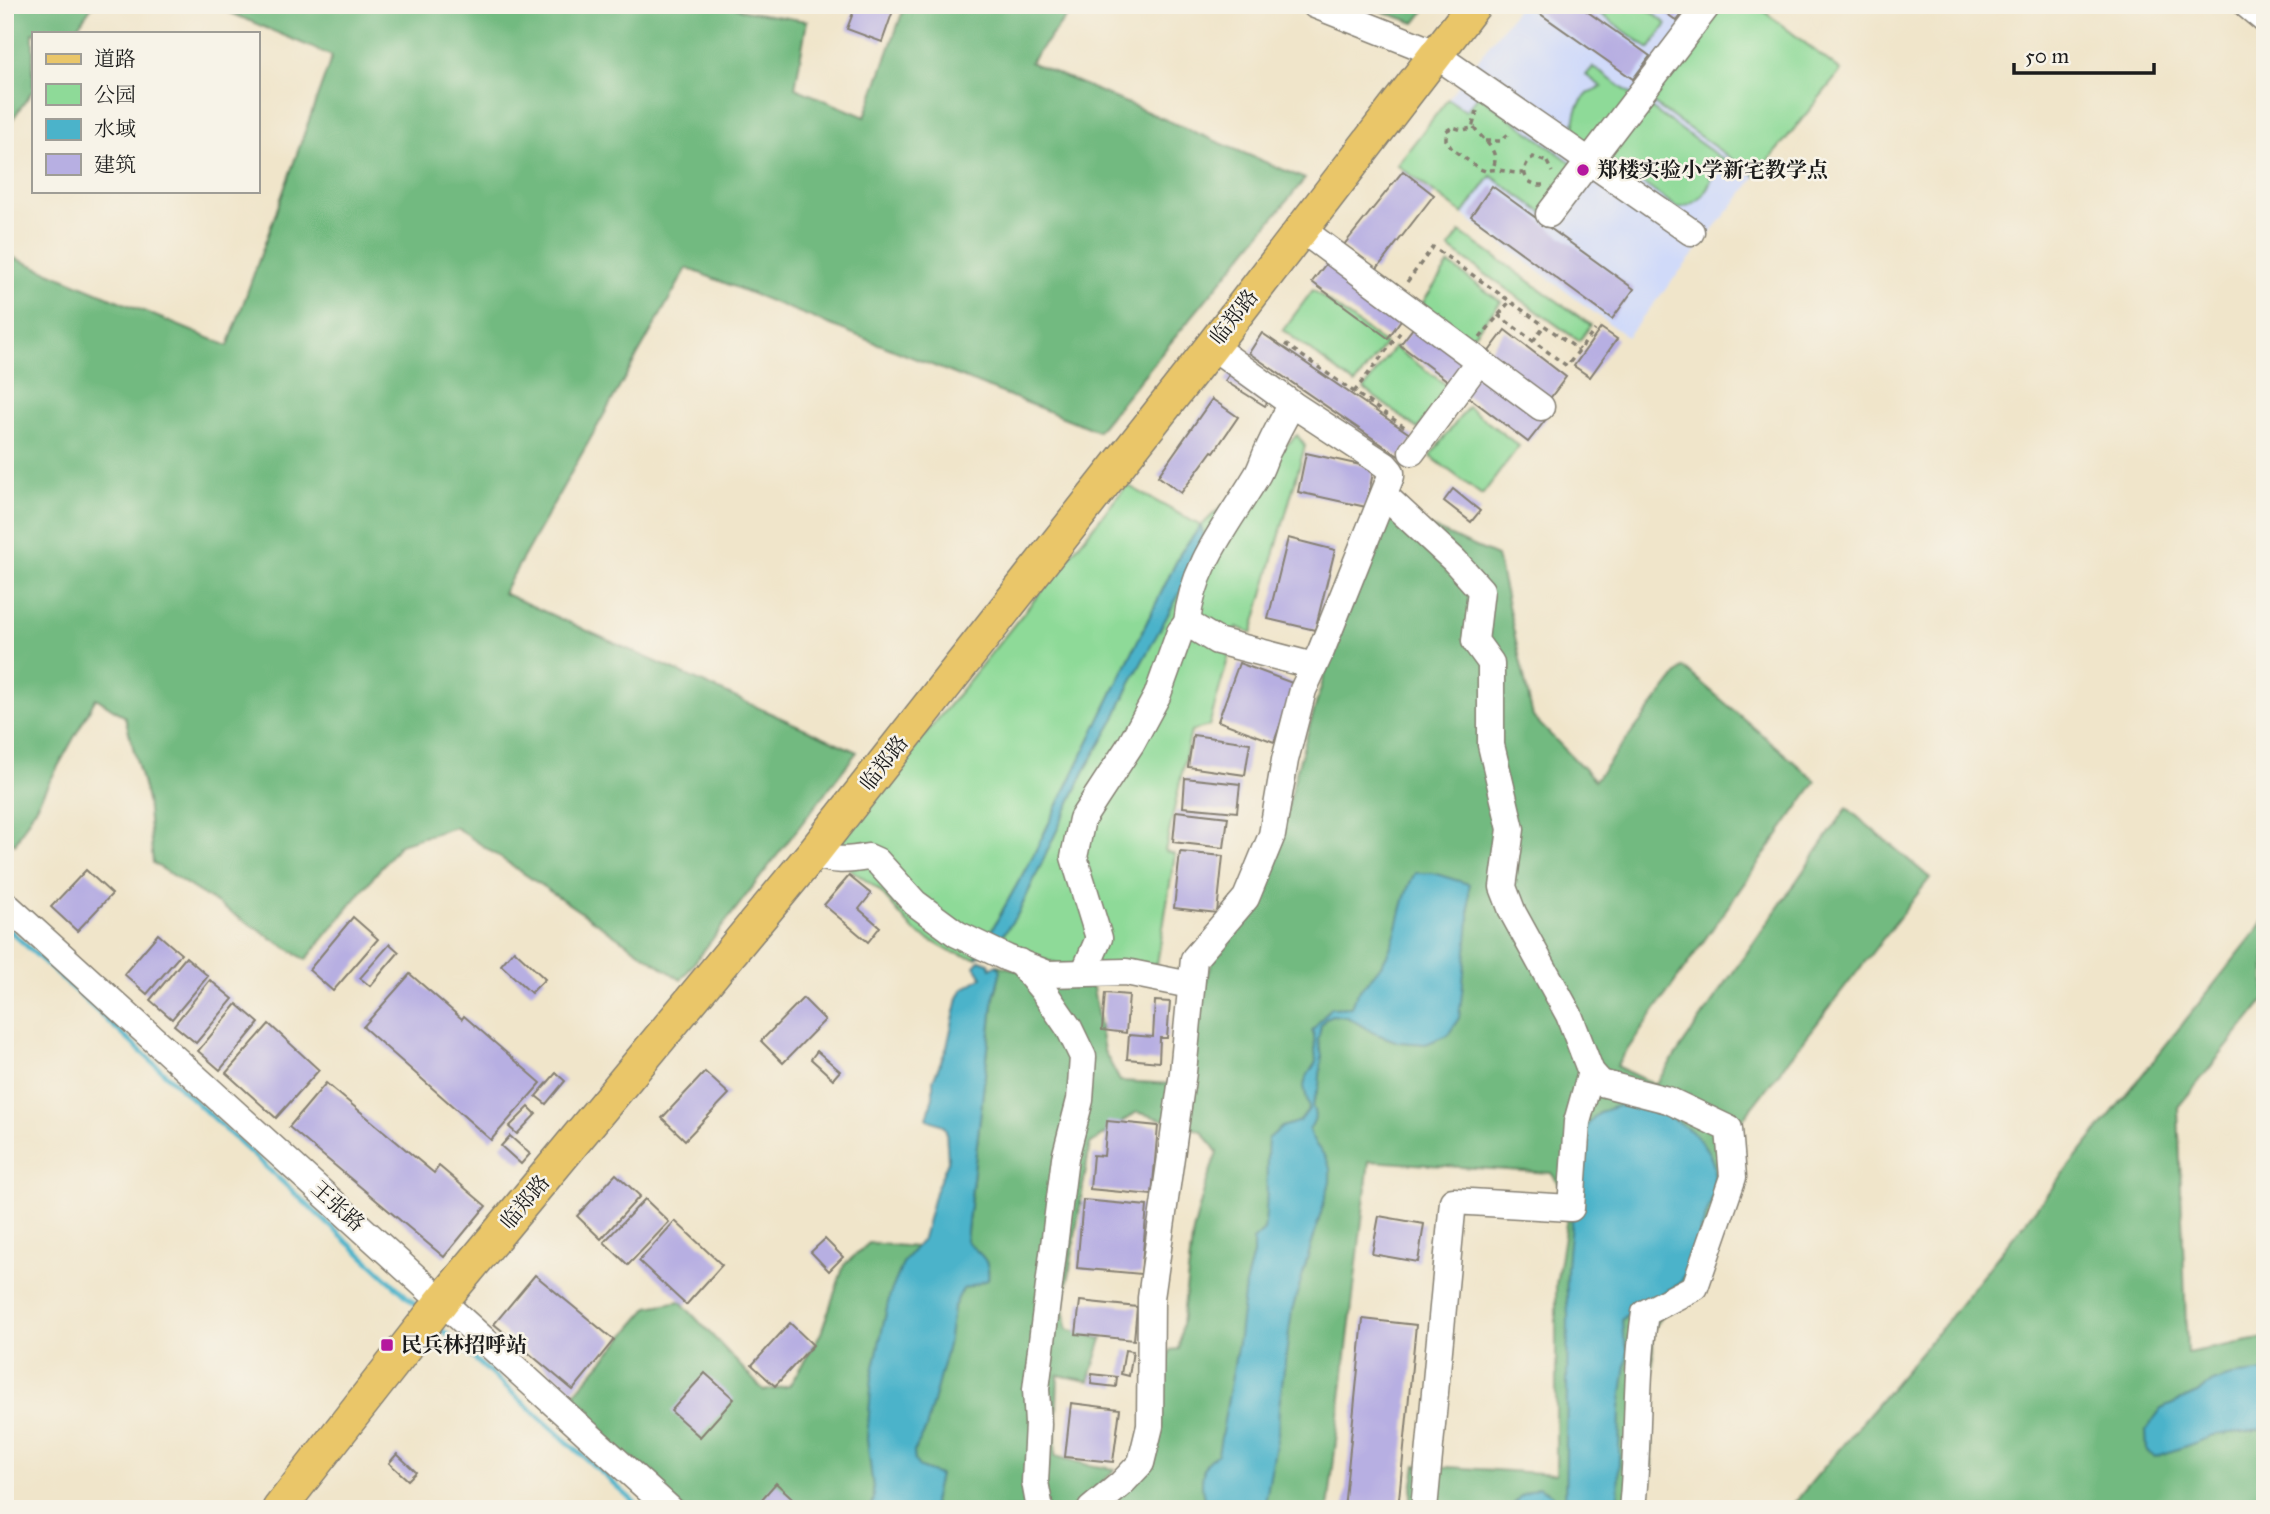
<svg xmlns="http://www.w3.org/2000/svg" width="2270" height="1514" font-family="'IM FELL Great Primer','Noto Serif SC',serif">
  <style>
    .built { fill: #d0daf9 }
    .green { fill: #8eda98; stroke: #557b5a; stroke-width: 2 }
    .forest { fill: #72ba80; stroke: #476b4e; stroke-width: 2 }
    .water { fill: #4bb3ca; stroke: #346873; stroke-width: 2 }
    .lines { fill: none; stroke-linecap: round; stroke-linejoin: round }
    .stream { stroke: #4bb3ca; stroke-width: 5 }
    .building { fill: #b7afe2 }
    .minor-casing { stroke: #868073; stroke-width: 29 }
    .major-casing { stroke: #868073; stroke-width: 36 }
    .path { stroke: #868073; stroke-width: 3.5; stroke-dasharray: 5 5; stroke-linecap: butt }
    .minor { stroke: #fff; stroke-width: 26 }
    .major { stroke: #eac669; stroke-width: 33 }
    .poi-dot { fill: #b5179e; stroke: #f7f3e8; stroke-width: 2.5 }
    .labels { text-anchor: middle; dominant-baseline: central; stroke-width: 5; stroke-linejoin: round; paint-order: stroke }
    .poi-label { font-size: 21px; font-weight: bold; fill: #1c1c1c; stroke: #f7f3e8; text-anchor: start }
    .street-label { font-size: 21px; fill: #1c1c1c; stroke: #f7f3e8 }
  </style>
  <rect width="100%" height="100%" fill="#f7f3e8"/>
  <filter id="ink" filterUnits="userSpaceOnUse"><feTurbulence type="fractalNoise" baseFrequency=".0143" numOctaves="2"/><feDisplacementMap in="SourceGraphic" scale="14" xChannelSelector="R" yChannelSelector="G"/><feConvolveMatrix kernelMatrix="1 2 1 2 8 2 1 2 1" color-interpolation-filters="sRGB"/></filter>
  <filter id="wash" filterUnits="userSpaceOnUse"><feTurbulence type="fractalNoise" baseFrequency=".00686" numOctaves="4" result="noise"/><feDisplacementMap in="SourceGraphic" scale="28" xChannelSelector="R" yChannelSelector="G"/><feGaussianBlur stdDeviation="1.57" result="paint"/><feColorMatrix in="noise" values="0 0 0 0 0 0 0 0 0 0 0 0 0 0 0 0 0 1.4 0 .05"/><feComposite in="paint" operator="in"/></filter>
  <g filter="url(#wash)">
    <rect width="100%" height="100%" fill="#f0e5ca"/>
    <polygon class="built" points="1520,5 1756,5 1841,71 1627,337 1397,165"/>
    <g class="green">
      <polygon points="1589,5 1642,5 1667,24 1649,49"/>
      <polygon points="1716,5 1756,5 1841,71 1756,176 1647,99"/>
      <path d="M1593,67L1738,170L1732,179L1712,165C1714,187 1700,205 1678,208L1576,137C1571,116 1579,93 1602,87L1586,75Z"/>
      <polygon points="1479,95 1573,164 1543,213 1491,176 1463,214 1397,165 1448,99 1466,111"/>
      <polygon points="1460,232 1591,325 1579,341 1449,248"/>
      <polygon points="1449,264 1501,302 1469,340 1421,305"/>
      <polygon points="1313,290 1385,344 1355,384 1283,330"/>
      <polygon points="1394,347 1449,387 1418,429 1364,389"/>
      <polygon points="1468,407 1519,446 1482,495 1430,456"/>
      <polygon points="1297,435 1305,446 1252,633 1237,627 1209,726 1191,731 1165,851 1175,854 1157,964 1117,966 1056,964 997,943 1019,912 1084,772 1113,722 1201,527 1181,552 1034,854 976,958 951,952 914,931 879,890 850,869 840,840 1127,485 1201,526"/>
    </g>
    <g class="forest">
      <polygon points="5,5 93,5 73,33 33,33 33,90 5,130"/>
      <polygon points="212,5 730,5 745,11 807,21 795,88 865,117 905,5 1076,5 1030,62 1305,179 1098,431 687,268 503,593 857,752 681,980 455,827 400,844 306,960 153,863 147,800 125,717 96,698 15,844 5,836 5,254 228,346 332,56"/>
      <polygon points="1364,5 1429,5 1415,23"/>
      <polygon points="1398,513 1497,556 1533,717 1595,780 1683,667 1816,781 1616,1066 1655,1085 1847,808 1930,878 1739,1124 1703,1289 1663,1315 1653,1330 1652,1477 1640,1509 1409,1509 1416,1465 1556,1474 1556,1285 1570,1199 1551,1173 1369,1161 1328,1509 1107,1509 1155,1447 1170,1350 1179,1349 1193,1232 1203,1193 1217,1152 1202,1131 1137,1112 1090,1144 1064,1306 1067,1329 1102,1339 1089,1381 1058,1375 1055,1456 1089,1465 1115,1469 1077,1509 683,1509 567,1402 649,1307 680,1301 764,1391 789,1386 821,1333 844,1265 869,1243 916,1247 966,1240 994,997 998,984 997,965 1093,988 1104,1051 1120,1081 1173,1084 1213,960 1266,892 1277,855 1295,776 1333,646 1382,528"/>
      <polygon points="2265,920 2265,1000 2178,1107 2187,1353 2265,1338 2265,1509 1789,1509 1941,1328"/>
    </g>
    <g class="water">
      <polygon points="1201,526 1204,536 1199,558 1130,684 1113,722 1084,772 1019,912 997,943 976,958 1034,854 1181,552"/>
      <path d="M1415,873H1433L1469,884V920L1462,993L1459,1018L1448,1035L1426,1044L1398,1042L1374,1033L1347,1017L1332,1015L1326,1018L1321,1025L1318,1041L1322,1056L1319,1087L1312,1106C1317,1116 1315,1120 1309,1130C1312,1146 1325,1151 1329,1165C1331,1170 1330,1177 1330,1182L1292,1311L1279,1406L1278,1434L1264,1509H1210C1200,1498 1199,1472 1209,1460C1212,1458 1215,1456 1218,1454L1239,1337L1245,1285L1253,1254V1240L1264,1230C1269,1200 1265,1169 1268,1139L1282,1127L1300,1121L1309,1109L1304,1086L1306,1078L1316,1062L1314,1035L1312,1031L1330,1008L1351,1007C1356,989 1373,978 1383,962C1400,935 1399,900 1415,873Z"/>
      <path d="M980,960L989,963L991,968L997,965L1001,970L994,997L966,1240C978,1255 991,1256 988,1280L963,1289L959,1296L953,1309L948,1345L926,1429L914,1452L915,1461L920,1468L939,1475L933,1503L935,1509H872L874,1497L867,1439L872,1376L890,1294L904,1261L923,1238L935,1192L948,1161L946,1130L943,1125L927,1119L933,1096V1080L947,1047L958,998L962,990L982,977L975,966Z"/>
      <path d="M1622,1105L1659,1109L1695,1134L1709,1153L1714,1166L1715,1190L1687,1271L1680,1284L1632,1310L1622,1320L1623,1334L1628,1350L1620,1409L1618,1509H1565L1568,1316C1562,1253 1577,1188 1587,1126C1596,1112 1606,1109 1622,1105Z"/>
      <polygon points="2265,1372 2265,1430 2220,1434 2155,1457 2147,1452 2146,1430 2161,1409 2197,1393 2213,1382 2231,1376"/>
      <polygon points="1538,1487 1553,1495 1556,1509 1510,1509 1521,1495"/>
    </g>
    <g class="lines">
      <g class="stream">
        <polyline points="5,926 417,1306"/>
        <polyline points="441,1329 642,1509"/>
      </g>
    </g>
    <g id="blocks">
      <g class="building">
        <polygon points="856,5 895,5 882,42 847,29"/>
        <polygon points="1533,5 1578,5 1650,56 1633,79 1532,8"/>
        <polygon points="1655,5 1688,5 1677,21"/>
        <polygon points="1403,171 1434,195 1375,271 1343,246"/>
        <polygon points="1492,186 1634,289 1612,319 1471,216"/>
        <polygon points="1328,261 1403,317 1388,338 1312,282"/>
        <polygon points="1417,323 1469,362 1452,384 1400,345"/>
        <polygon points="1601,328 1617,339 1590,377 1574,366"/>
        <polygon points="1505,330 1566,377 1548,401 1487,354"/>
        <polygon points="1262,333 1414,437 1400,457 1249,353"/>
        <polygon points="1481,368 1547,418 1528,442 1462,392"/>
        <polygon points="1232,370 1272,395 1265,406 1225,381"/>
        <polygon points="1212,399 1238,417 1214,452 1212,451 1181,493 1158,476"/>
        <polygon points="1306,453 1374,468 1366,507 1298,492"/>
        <polygon points="1453,489 1480,511 1471,522 1444,501"/>
        <polygon points="1288,538 1335,550 1315,630 1268,619"/>
        <polygon points="1239,663 1295,684 1274,742 1218,721"/>
        <polygon points="1193,735 1250,743 1245,775 1188,767"/>
        <polygon points="1185,778 1240,784 1237,812 1183,807"/>
        <polygon points="1176,811 1228,817 1224,848 1173,842"/>
        <polygon points="1180,852 1223,856 1217,913 1174,908"/>
        <polygon points="86,870 112,894 77,931 51,907"/>
        <polygon points="849,876 871,894 859,909 880,927 868,942 824,905"/>
        <polygon points="353,917 378,939 333,991 309,970"/>
        <polygon points="158,934 181,954 147,994 124,974"/>
        <polygon points="390,944 399,952 370,986 360,978"/>
        <polygon points="514,950 545,979 531,993 501,965"/>
        <polygon points="186,957 208,976 172,1019 150,1000"/>
        <polygon points="410,974 462,1019 464,1016 541,1083 491,1140 363,1027"/>
        <polygon points="210,980 233,999 196,1043 174,1025"/>
        <polygon points="1105,993 1129,995 1126,1033 1102,1030"/>
        <polygon points="803,998 825,1020 783,1063 761,1041"/>
        <polygon points="1155,1001 1170,1002 1167,1038 1160,1038 1159,1062 1127,1059 1129,1035 1153,1037"/>
        <polygon points="237,1004 259,1023 220,1070 198,1051"/>
        <polygon points="269,1024 319,1070 276,1118 226,1073"/>
        <polygon points="817,1051 840,1071 833,1079 811,1059"/>
        <polygon points="705,1072 729,1094 685,1140 662,1118"/>
        <polygon points="556,1073 565,1081 546,1104 536,1096"/>
        <polygon points="326,1083 434,1173 439,1166 486,1206 444,1257 289,1127"/>
        <polygon points="529,1107 536,1114 517,1134 509,1127"/>
        <polygon points="1107,1121 1158,1126 1152,1195 1090,1189 1093,1155 1104,1156"/>
        <polygon points="510,1136 530,1154 521,1164 501,1146"/>
        <polygon points="616,1174 640,1196 601,1239 577,1216"/>
        <polygon points="645,1199 669,1222 628,1265 604,1242"/>
        <polygon points="1083,1200 1147,1206 1141,1274 1077,1268"/>
        <polygon points="1379,1216 1424,1224 1418,1262 1372,1254"/>
        <polygon points="675,1221 722,1265 686,1305 639,1261"/>
        <polygon points="825,1239 843,1257 829,1271 811,1252"/>
        <polygon points="535,1275 614,1340 573,1390 494,1324"/>
        <polygon points="1080,1301 1137,1307 1134,1340 1076,1334"/>
        <polygon points="1363,1319 1416,1325 1398,1509 1344,1509"/>
        <polygon points="790,1323 813,1345 775,1386 752,1365"/>
        <polygon points="1125,1350 1133,1351 1129,1376 1121,1374"/>
        <polygon points="705,1373 734,1399 700,1437 671,1411"/>
        <polygon points="1092,1374 1117,1377 1116,1387 1091,1384"/>
        <polygon points="1071,1403 1120,1409 1113,1462 1065,1457"/>
        <polygon points="397,1454 416,1472 408,1480 389,1463"/>
        <polygon points="776,1483 800,1505 797,1509 753,1509"/>
      </g>
    </g>
  </g>
  <g filter="url(#ink)">
    <use href="#blocks" fill-opacity="0" stroke="#868073" stroke-width="2"/>
    <g class="lines">
      <g class="minor-casing">
        <g id="minor">
          <polyline points="1315,5 1436,53"/>
          <polyline points="2247,5 2265,20"/>
          <polyline points="1436,55 1691,232"/>
          <polyline points="1549,214 1708,5"/>
          <polyline points="1301,229 1541,407"/>
          <path d="M1292,404C1284,418 1276,433 1269,448C1264,457 1262,468 1256,477C1227,525 1192,566 1187,623L1217,641L1314,666"/>
          <polyline points="1412,452 1479,361"/>
          <path d="M1385,496L1454,560L1481,590L1475,641L1491,663V745L1511,829L1503,887L1513,913L1569,1015L1591,1072L1601,1083L1668,1100L1729,1129L1733,1177L1695,1287L1645,1313C1635,1378 1639,1444 1632,1509"/>
          <path d="M814,852C829,863 851,860 868,857L877,861L915,903L957,934L1007,958L1048,974L1126,972L1190,985"/>
          <polyline points="5,904 670,1509"/>
          <polyline points="1019,962 1042,989 1069,1028 1083,1057 1080,1100 1065,1158 1036,1389 1038,1424 1035,1482 1040,1509"/>
          <polyline points="1084,973 1099,938 1074,857 1082,819 1131,744 1157,696 1180,632 1187,623"/>
          <polyline points="1091,1509 1121,1484 1141,1463 1150,1426 1151,1298 1183,1072 1194,959 1246,898 1272,835 1285,760 1303,690 1321,651 1391,476 1391,472 1385,465 1292,404 1212,346"/>
          <polyline points="1424,1509 1453,1201 1571,1208 1577,1122 1591,1072"/>
        </g>
      </g>
      <g class="major-casing">
        <polyline id="major" points="279,1509 442,1301 814,852 1212,346 1474,5"/>
      </g>
      <g class="path">
        <path d="M1477,111L1472,128L1462,130L1453,127L1446,131V140L1452,149L1480,169L1485,171C1497,167 1510,174 1524,173"/>
        <path d="M1474,127C1482,140 1501,150 1493,168"/>
        <polyline points="1485,141 1500,141 1511,132"/>
        <polyline points="1547,162 1552,172"/>
        <path d="M1543,185C1524,186 1518,168 1533,157L1547,162L1549,161"/>
        <polyline points="1407,282 1433,247 1579,350"/>
        <polyline points="1498,315 1567,366 1595,330"/>
        <polyline points="1480,338 1510,301"/>
        <polyline points="1533,341 1544,326"/>
        <polyline points="1285,344 1406,428"/>
        <polyline points="1354,392 1403,329"/>
      </g>
      <use href="#minor" class="minor"/>
      <use href="#major" class="major"/>
    </g>
  </g>
  <g class="poi-dot">
    <circle cx="1583" cy="170" r="7"/>
    <rect x="380" y="1338" width="14" height="14" rx="3.5"/>
  </g>
  <g class="labels">
    <g class="poi-label">
      <text x="1597" y="170">郑楼实验小学新宅教学点</text>
      <text x="401" y="1345">民兵林招呼站</text>
    </g>
    <g class="street-label">
      <text transform="translate(1234 317) rotate(-52)">临郑路</text>
      <text transform="translate(884 763) rotate(-52)">临郑路</text>
      <text transform="translate(525 1202) rotate(-50)">临郑路</text>
      <text transform="translate(338 1206) rotate(42)">王张路</text>
    </g>
  </g>
  <rect width="2270" height="1514" fill="none" stroke="#f7f3e8" stroke-width="28"/>
  <rect x="32" y="32" width="228" height="161" fill="#f7f3e8" stroke="#9f9d96" stroke-width="2"/>
  <rect x="46" y="54" width="35" height="10" fill="#eac669" stroke="#9f9d96" stroke-width="2"/>
  <text x="94" y="66" font-size="21" fill="#1c1c1c">道路</text>
  <rect x="46" y="84" width="35" height="21" fill="#8eda98" stroke="#9f9d96" stroke-width="2"/>
  <text x="94" y="102" font-size="21" fill="#1c1c1c">公园</text>
  <rect x="46" y="119" width="35" height="21" fill="#4bb3ca" stroke="#9f9d96" stroke-width="2"/>
  <text x="94" y="136" font-size="21" fill="#1c1c1c">水域</text>
  <rect x="46" y="154" width="35" height="21" fill="#b7afe2" stroke="#9f9d96" stroke-width="2"/>
  <text x="94" y="172" font-size="21" fill="#1c1c1c">建筑</text>
  <path d="M2014 63v10h140v-10" fill="none" stroke="#1c1c1c" stroke-width="3.5"/>
  <text x="2025" y="63" font-size="21" fill="#1c1c1c" stroke="#f7f3e8" stroke-width="5" paint-order="stroke">50 m</text>
</svg>
